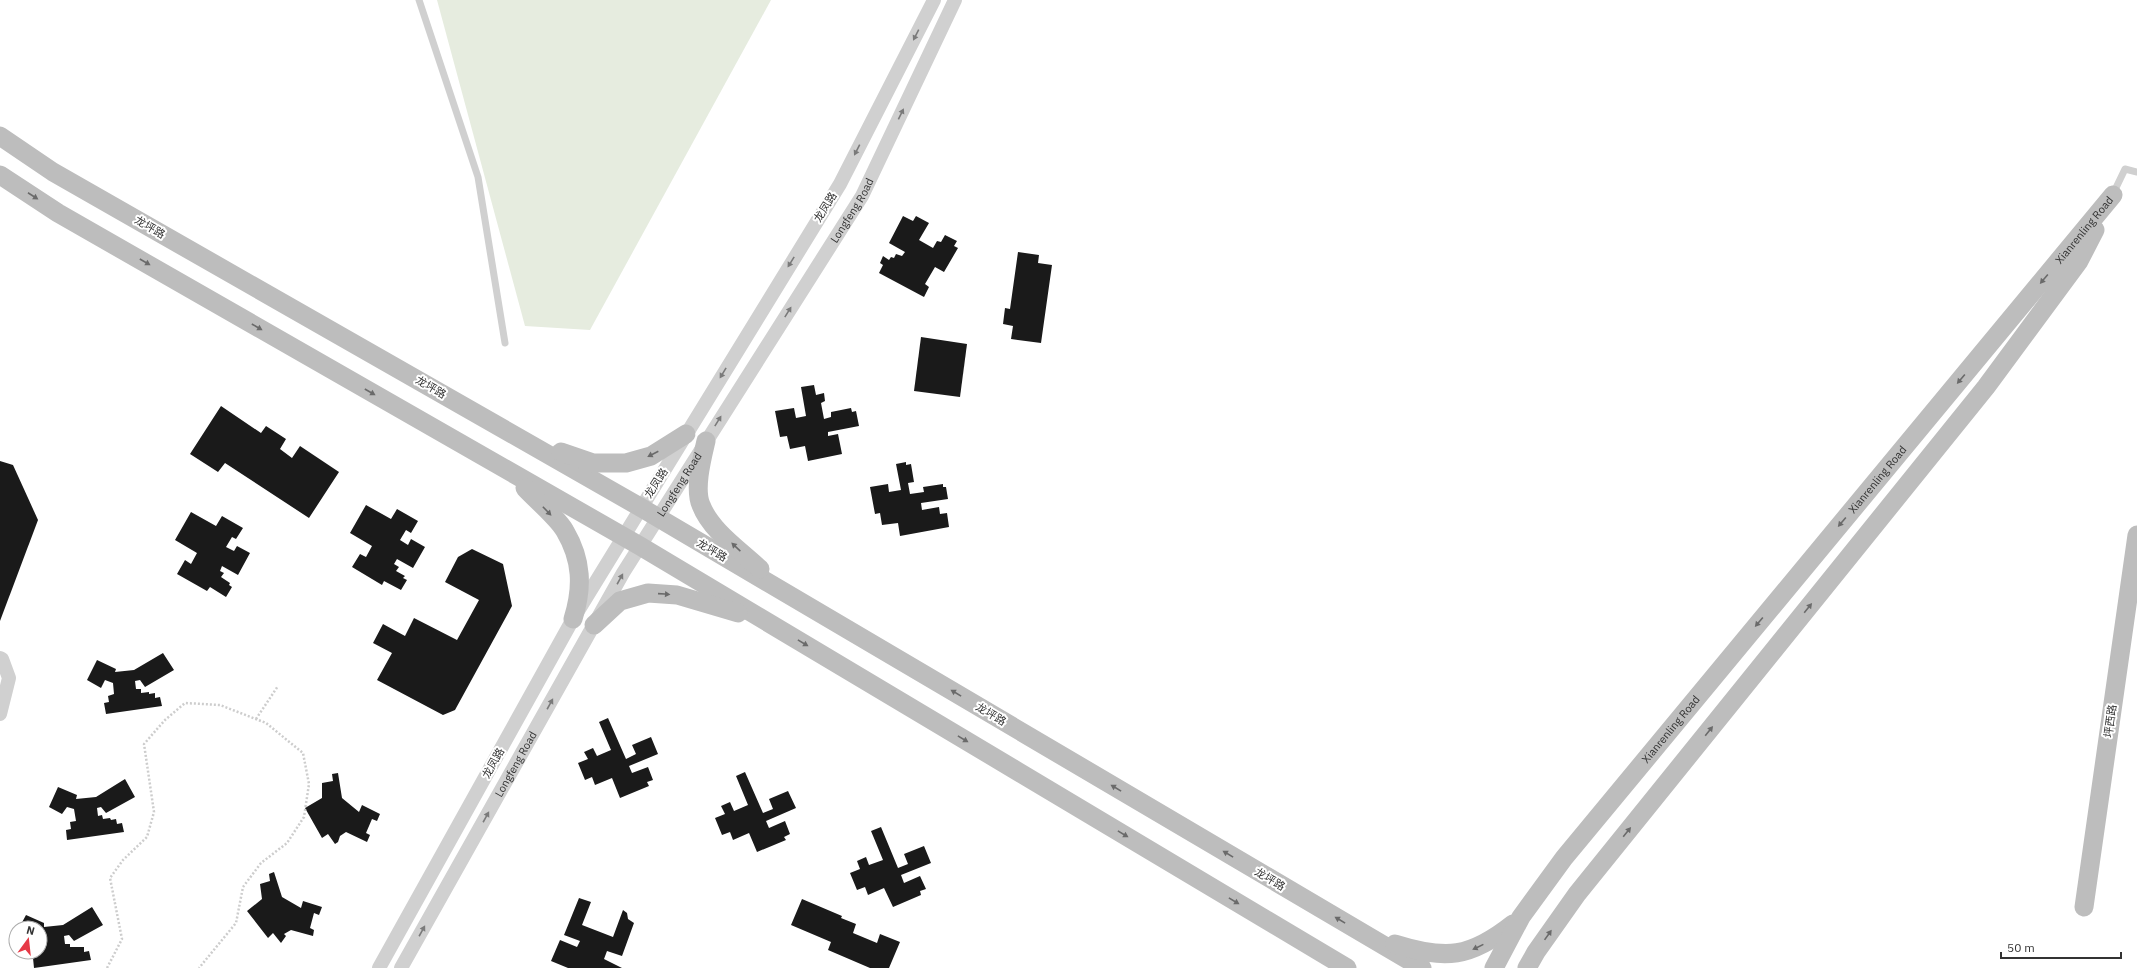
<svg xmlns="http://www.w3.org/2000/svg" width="2137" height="968" font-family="'IBM Plex Sans','Noto Sans SC',sans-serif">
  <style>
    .green { fill: #e6ecdf }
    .building { fill: #1a1a1a }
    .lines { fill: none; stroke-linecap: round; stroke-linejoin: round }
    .path { stroke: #cdcdcd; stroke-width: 2.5; stroke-dasharray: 2 2; stroke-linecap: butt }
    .lane { stroke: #d0d0d0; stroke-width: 7 }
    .street { stroke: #d0d0d0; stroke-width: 14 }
    .secondary { stroke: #bdbdbd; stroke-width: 19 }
    .oneway { fill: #7a7a7a }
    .oneway2 { fill: #6a6a6a }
    .labels { text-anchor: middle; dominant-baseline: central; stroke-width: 4; stroke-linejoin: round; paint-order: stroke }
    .street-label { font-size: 11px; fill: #333; stroke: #fff }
  </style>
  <rect width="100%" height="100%" fill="#fff"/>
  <polygon class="green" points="437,0 771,0 590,330 525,326"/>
  <g class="building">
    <polygon points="903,216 913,221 916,216 929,223 919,240 933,248 937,241 941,242 945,235 957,241 954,246 958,248 944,272 935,267 925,284 929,287 924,297 879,273 883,265 880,263 883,256 889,260 891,257 894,258 896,254 902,256 905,252 889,243"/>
    <polygon points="1018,252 1039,255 1038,263 1052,265 1041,343 1011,339 1013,326 1003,324 1005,308 1010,309"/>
    <polygon points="921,337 967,344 960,397 914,391"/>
    <polygon points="814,385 816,395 824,393 825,401 821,403 824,419 831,417 831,412 851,408 852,412 856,411 859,426 828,432 828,436 838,434 842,454 808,461 805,446 790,449 787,436 780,437 775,411 794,408 796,418 806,416 801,387"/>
    <polygon points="221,406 261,433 266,426 286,439 280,449 292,458 300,446 339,472 309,518 225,463 218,472 190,454"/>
    <polygon points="0,461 13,465 38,520 0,621"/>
    <polygon points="906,462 906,465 911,464 914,482 908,483 910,494 924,492 923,487 943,484 943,487 946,487 948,499 921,503 922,510 939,507 940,514 947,513 949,527 900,536 898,523 882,525 880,513 875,514 870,487 888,484 889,492 901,490 896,464"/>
    <polygon points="366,505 391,519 397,509 418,521 411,533 406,530 400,540 408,545 411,539 425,547 413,568 397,559 394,564 399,567 396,571 405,576 403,578 407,580 401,590 384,581 382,585 352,567 360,554 366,557 372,546 350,533"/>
    <polygon points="191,512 216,526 222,516 243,528 236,539 232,537 226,547 234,551 237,546 250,553 238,575 222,566 220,571 224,573 221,577 230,583 229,585 232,587 226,597 210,587 207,591 177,574 185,560 191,564 197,553 175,540"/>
    <polygon points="472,549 503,564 512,606 455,710 443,715 377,680 392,653 373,643 383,624 405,636 414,618 457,640 479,600 445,582 458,557"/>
    <polygon points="163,653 174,670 145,687 140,680 135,681 136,689 141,689 141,693 149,692 149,694 155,693 155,698 160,697 162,706 106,714 104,703 109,702 108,696 114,694 113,683 105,680 101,688 87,680 97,660 116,669 115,672 134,670"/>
    <polygon points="608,718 626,759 636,754 632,745 651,737 658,754 629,766 632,773 648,767 653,780 647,782 649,786 620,798 612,778 595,785 592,777 585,780 578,763 588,759 584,752 593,748 597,756 611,750 599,722"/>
    <polygon points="745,772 763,813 773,809 769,799 788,791 796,808 766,821 769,828 785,821 790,834 784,837 786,840 757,852 749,833 733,840 730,832 722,835 715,818 725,814 721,806 730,802 734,811 748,805 736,776"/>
    <polygon points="338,773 342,798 359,812 362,805 380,814 377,821 372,819 366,833 370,835 367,842 346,832 340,836 338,842 335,844 328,834 322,838 305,808 322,798 322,783 333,781 332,774"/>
    <polygon points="125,779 135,797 106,813 101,807 97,808 98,816 102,815 103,819 110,818 111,820 116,819 117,824 122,823 124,832 67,840 66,830 71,829 70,822 76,821 74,809 67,807 62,814 49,807 58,787 77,795 76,799 96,797"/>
    <polygon points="881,827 898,868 908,864 904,854 924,846 931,863 901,875 904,883 920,876 926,889 920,891 921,895 893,907 884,888 868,895 865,887 857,890 850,873 860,869 857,861 866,857 869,865 883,860 871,831"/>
    <polygon points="274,872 282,897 301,908 303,901 322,907 319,915 314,913 310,928 314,930 313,936 291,930 284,934 286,936 281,943 273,933 268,938 247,911 262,899 260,884 270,881 269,874"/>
    <polygon points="579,898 591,902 582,925 613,937 623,910 627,913 628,919 634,923 622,956 607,951 604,959 622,968 568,968 551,961 560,940 577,947 580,941 564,935"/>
    <polygon points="802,899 842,916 841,918 856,924 853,933 877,943 880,934 900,942 889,968 870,968 828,950 831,942 791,925"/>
    <polygon points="92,907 103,925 74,941 69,935 64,936 65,944 70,944 70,947 84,947 84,952 89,951 91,960 34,968 33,958 38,957 37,952 43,949 42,937 40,928 19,928 26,915 44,923 44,927 63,925"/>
  </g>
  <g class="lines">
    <g class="path">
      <polyline points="256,719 278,686"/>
      <polyline points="107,968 122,939 110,878 123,860 147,837 154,812 144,744 165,720 185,703 220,705 266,723 303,753 309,784 304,817 287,843 261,863 243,887 236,923 199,968"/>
    </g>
    <g class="lane">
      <polyline points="419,0 478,177 505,343"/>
      <polyline points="2113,194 2125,169 2137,172"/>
    </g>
    <g class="street">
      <polyline points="0,658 2,659 9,678 0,714"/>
      <polyline points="379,968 573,619 840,184 934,0"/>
      <path id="s1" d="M401,968L623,573L862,196L955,0"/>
    </g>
    <g class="secondary">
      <polyline points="0,136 53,172 640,507 1422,968"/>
      <polyline points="0,175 58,213 640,546 1347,968"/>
      <path d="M706,441C702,458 694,489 701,505C711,531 740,550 760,569"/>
      <polyline points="561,452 593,463 626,463 651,456 686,434"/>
      <path d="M525,488C536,500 558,518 565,531C582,560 583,587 573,619"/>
      <polyline points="594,625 620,601 648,593 677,595 738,613"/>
      <polyline points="2084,907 2137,535"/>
      <path d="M1395,944C1446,960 1470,958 1513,924"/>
      <path id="s2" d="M1494,968L1521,917L1564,858L2113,195"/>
      <polyline points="1527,968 1536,952 1577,894 1986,387 2079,261 2095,230"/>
    </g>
  </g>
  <defs><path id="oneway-solid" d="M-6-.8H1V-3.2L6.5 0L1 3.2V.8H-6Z"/></defs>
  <g class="oneway">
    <use href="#oneway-solid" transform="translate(916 35) rotate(117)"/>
    <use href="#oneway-solid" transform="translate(901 114) rotate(-64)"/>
    <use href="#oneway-solid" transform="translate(857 150) rotate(117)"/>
    <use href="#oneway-solid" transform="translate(791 262) rotate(122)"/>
    <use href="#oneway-solid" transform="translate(788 312) rotate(-58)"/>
    <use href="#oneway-solid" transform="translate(723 373) rotate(121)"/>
    <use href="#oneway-solid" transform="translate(718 421) rotate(-58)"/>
    <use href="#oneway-solid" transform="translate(620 579) rotate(-61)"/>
    <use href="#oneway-solid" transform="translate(550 704) rotate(-61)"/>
    <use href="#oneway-solid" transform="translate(486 817) rotate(-61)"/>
    <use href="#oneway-solid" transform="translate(422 931) rotate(-61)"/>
  </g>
  <g class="oneway2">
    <use href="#oneway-solid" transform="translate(33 196) rotate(33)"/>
    <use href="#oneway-solid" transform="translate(145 262) rotate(30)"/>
    <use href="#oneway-solid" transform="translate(2044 279) rotate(130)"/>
    <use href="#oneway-solid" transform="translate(257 327) rotate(30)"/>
    <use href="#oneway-solid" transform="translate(1961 379) rotate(130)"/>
    <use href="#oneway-solid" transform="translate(370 392) rotate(30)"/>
    <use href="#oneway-solid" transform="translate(653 454) rotate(153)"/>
    <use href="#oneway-solid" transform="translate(547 511) rotate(46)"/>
    <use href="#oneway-solid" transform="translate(1842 522) rotate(130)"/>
    <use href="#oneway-solid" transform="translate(736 547) rotate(-137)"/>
    <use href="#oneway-solid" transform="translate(664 594) rotate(4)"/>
    <use href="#oneway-solid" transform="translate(1808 608) rotate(-51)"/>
    <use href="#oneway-solid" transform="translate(1759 622) rotate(130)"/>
    <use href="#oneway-solid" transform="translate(803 643) rotate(31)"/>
    <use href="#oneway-solid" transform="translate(956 693) rotate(-149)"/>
    <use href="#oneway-solid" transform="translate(1709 731) rotate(-51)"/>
    <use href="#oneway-solid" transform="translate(963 739) rotate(31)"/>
    <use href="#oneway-solid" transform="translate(1116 788) rotate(-149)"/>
    <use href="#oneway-solid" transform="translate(1627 832) rotate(-51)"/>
    <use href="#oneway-solid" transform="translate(1123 834) rotate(31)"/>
    <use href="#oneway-solid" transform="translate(1228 854) rotate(-149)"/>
    <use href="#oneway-solid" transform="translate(1234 901) rotate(31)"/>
    <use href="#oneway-solid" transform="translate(1340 920) rotate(-149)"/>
    <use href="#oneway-solid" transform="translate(1548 935) rotate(-55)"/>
    <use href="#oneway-solid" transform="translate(1478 947) rotate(154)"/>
  </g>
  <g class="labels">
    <g class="street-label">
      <text transform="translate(825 207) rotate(-58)">龙凤路</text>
      <text stroke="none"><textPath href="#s1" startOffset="882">Longfeng Road</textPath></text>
      <text transform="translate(150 227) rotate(30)">龙坪路</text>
      <text stroke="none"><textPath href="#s2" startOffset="946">Xianrenling Road</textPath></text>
      <text transform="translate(431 387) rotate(30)">龙坪路</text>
      <text stroke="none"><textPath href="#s2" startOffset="622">Xianrenling Road</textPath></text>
      <text transform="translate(656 483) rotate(-57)">龙凤路</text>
      <text stroke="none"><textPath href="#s1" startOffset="558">Longfeng Road</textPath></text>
      <text transform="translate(712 550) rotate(30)">龙坪路</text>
      <text transform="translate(991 714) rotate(31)">龙坪路</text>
      <text transform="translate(2110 721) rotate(-82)">坪西路</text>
      <text stroke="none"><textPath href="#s2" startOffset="298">Xianrenling Road</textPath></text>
      <text transform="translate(493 763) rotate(-61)">龙凤路</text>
      <text stroke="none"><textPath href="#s1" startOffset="234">Longfeng Road</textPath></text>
      <text transform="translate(1270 879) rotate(31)">龙坪路</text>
    </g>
  </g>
  <g transform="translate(28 940) rotate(15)"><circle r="19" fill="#ffffff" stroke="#adadad"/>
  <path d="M0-3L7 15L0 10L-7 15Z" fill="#e63946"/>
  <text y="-6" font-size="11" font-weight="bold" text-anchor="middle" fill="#333333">N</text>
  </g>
  <path d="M2001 952v6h120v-6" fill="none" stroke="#333333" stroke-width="2"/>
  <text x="2007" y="952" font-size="12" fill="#333333" stroke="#ffffff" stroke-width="3" paint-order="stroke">50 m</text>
</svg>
